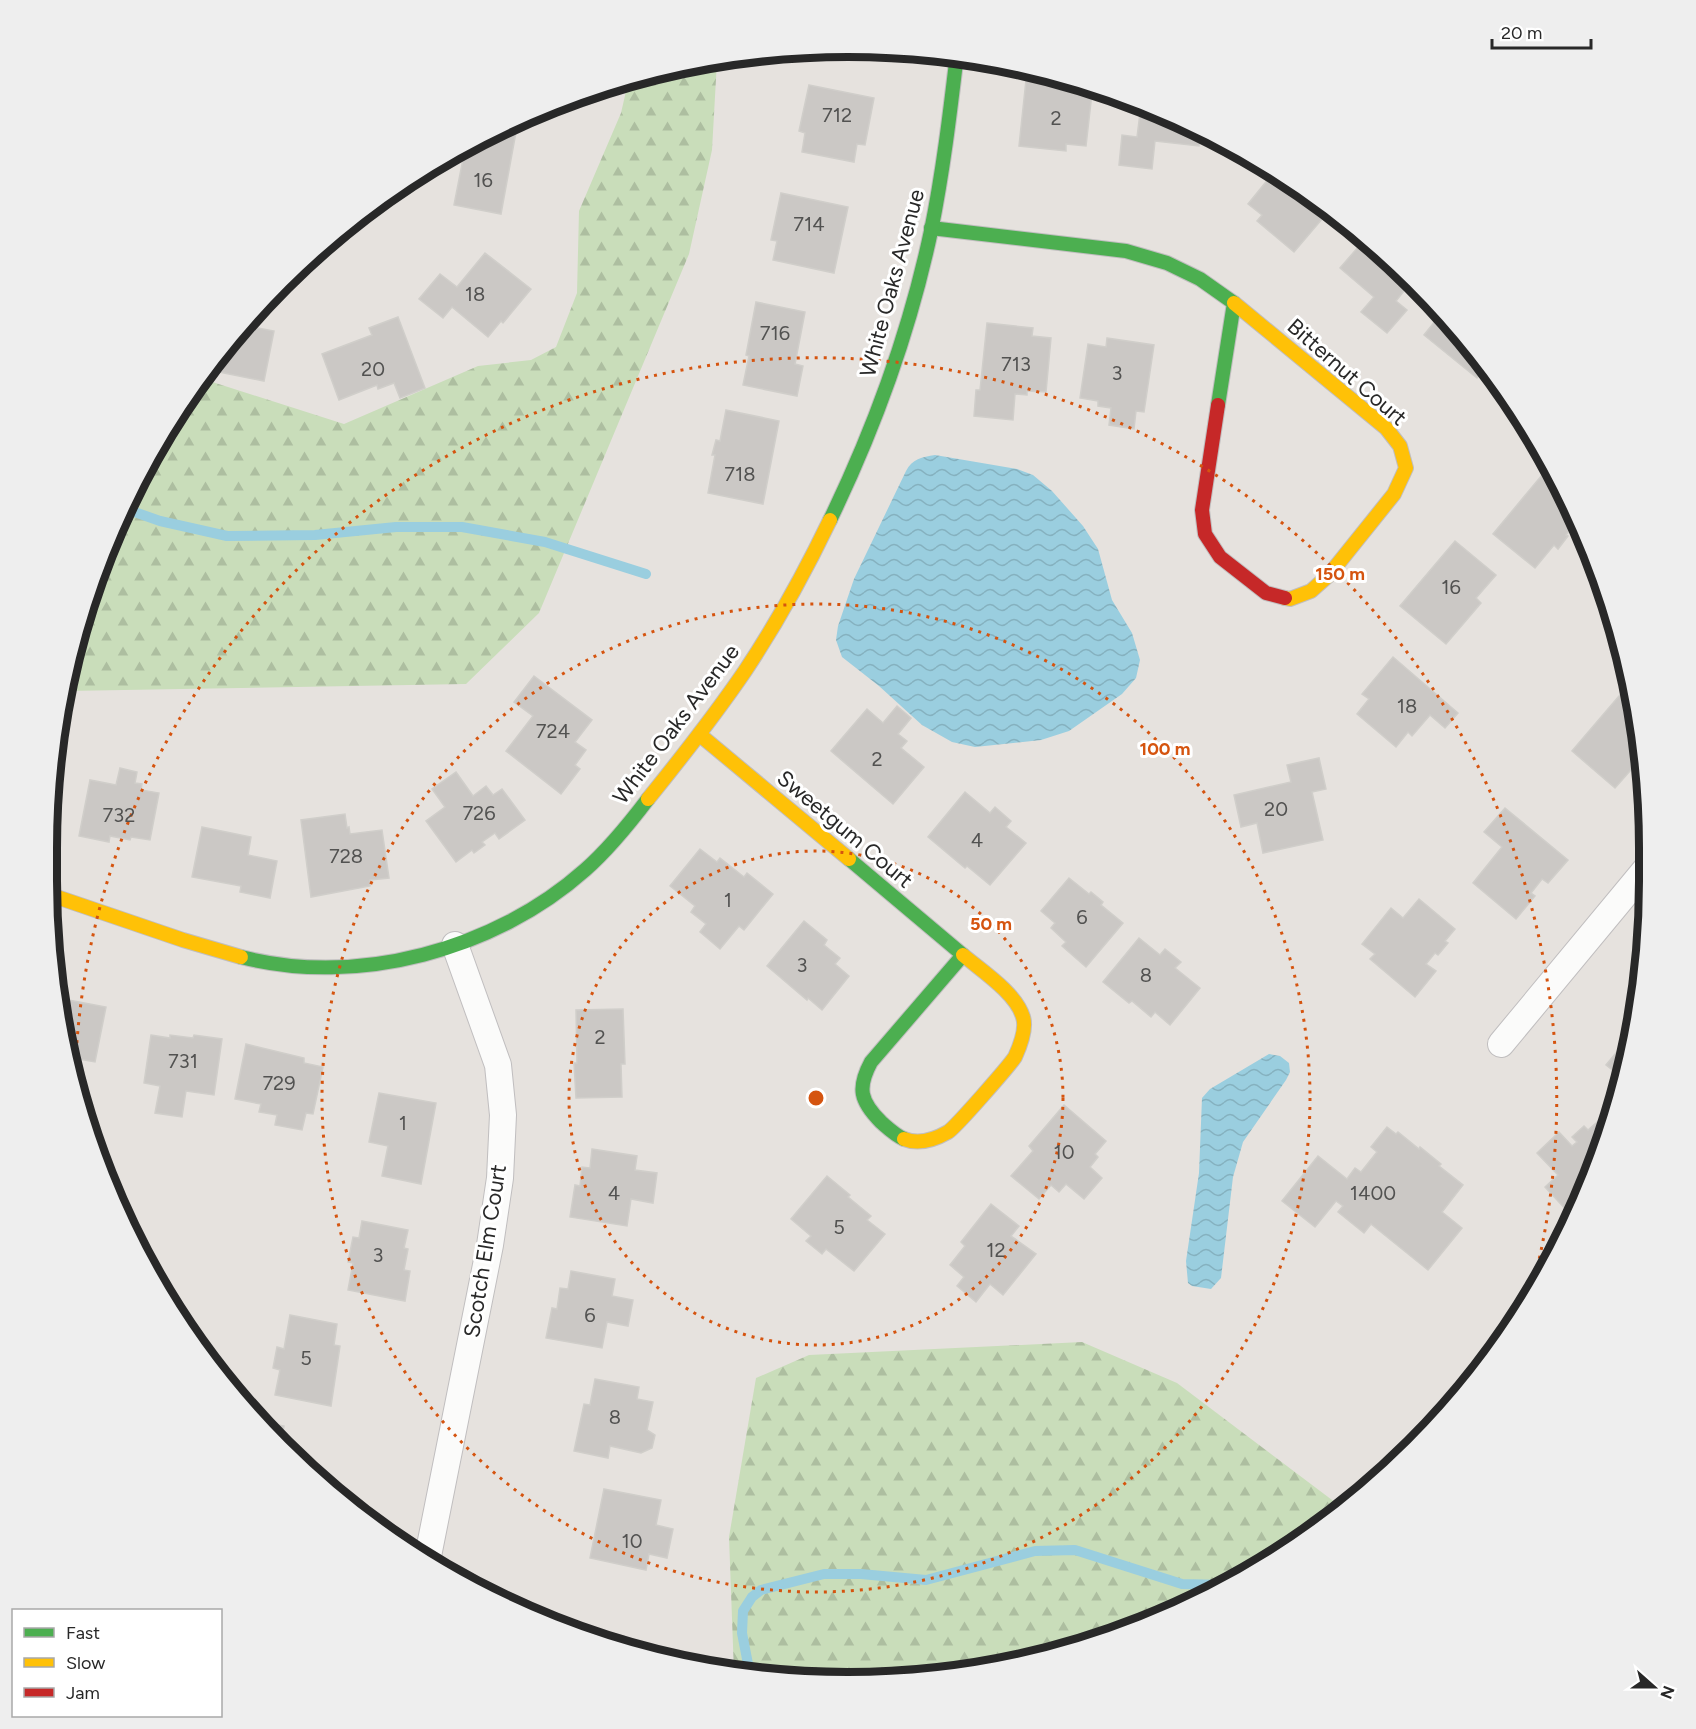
<svg xmlns="http://www.w3.org/2000/svg" width="1696" height="1729" font-family="Figtree,sans-serif">
  <style>
    .forest { fill: url(#forest-firs) }
    .water { fill: url(#water-waves) }
    .lines { fill: none; stroke-linecap: round; stroke-linejoin: round }
    .stream { stroke: #9acedf; stroke-width: 10 }
    .building { fill: #cbc8c5; stroke: #d0ceca; stroke-width: 1.5 }
    .street-casing { stroke: #c0bebf; stroke-width: 28 }
    .fast-casing { stroke: #c0bebf; stroke-width: 16 }
    .slow-casing { stroke: #c0bebf; stroke-width: 16 }
    .jam-casing { stroke: #c0bebf; stroke-width: 16 }
    .street { stroke: #fbfbfa; stroke-width: 26 }
    .fast { stroke: #4caf50; stroke-width: 14 }
    .slow { stroke: #ffc107; stroke-width: 14 }
    .jam { stroke: #c62828; stroke-width: 14 }
    .ring { fill: none; stroke: #d5540f; stroke-width: 3; stroke-dasharray: 3 6 }
    .labels { text-anchor: middle; dominant-baseline: central; stroke-width: 6; stroke-linejoin: round; paint-order: stroke }
    .number-label { font-size: 20px; fill: #525251 }
    .street-label { font-size: 22px; fill: #282828; stroke: #fff }
    .rim { fill: none; stroke: #282828; stroke-width: 8 }
    .centre { fill: #d5540f; stroke: #fff; stroke-width: 3 }
    .ring-label { font-size: 18px; text-anchor: middle; font-weight: bold; fill: #d5540f; stroke: #fff; stroke-width: 6; stroke-linejoin: round; paint-order: stroke }
  </style>
  <defs>
    <pattern id="forest-firs" width="22" height="20" patternUnits="userSpaceOnUse" patternTransform="scale(1.5)"><rect width="22" height="20" fill="#c9ddba"/><path d="M5 1l3.5 6h-7zM16 11l3.5 6h-7z" fill="#adbea0"/></pattern>
    <pattern id="water-waves" width="16" height="10" patternUnits="userSpaceOnUse" patternTransform="scale(1.5)"><rect width="16" height="10" fill="#9acedf"/><path d="M0 5q4-4 8 0t8 0" fill="none" stroke="#85b1bf"/></pattern>
  </defs>
  <rect width="100%" height="100%" fill="#e6e2de"/>
  <g class="forest">
    <polygon points="717,61 712,150 689,254 539,613 466,684 66,691 89,590 154,447 203,379 344,424 478,366 531,360 556,347 577,293 579,211 621,113 629,78 641,74"/>
    <polygon points="1082,1342 1177,1383 1344,1509 1336,1517 1203,1600 1056,1655 900,1681 743,1676 734,1673 729,1537 756,1378 809,1355"/>
  </g>
  <g class="water">
    <path d="M935,455L1017,469L1033,475L1052,491L1083,526L1098,549L1112,600L1132,633L1140,660L1136,678L1122,694L1069,731L1041,740L975,747L952,742L922,725L879,686L842,657L836,640L838,626L854,579L906,471C912,459 922,457 935,455Z"/>
    <polygon points="1269,1054 1280,1056 1289,1063 1290,1072 1286,1080 1243,1142 1233,1177 1221,1278 1211,1289 1192,1286 1188,1283 1186,1261 1199,1173 1202,1098 1210,1089"/>
  </g>
  <g class="lines">
    <g class="stream">
      <polyline points="126,509 160,521 227,536 315,535 396,527 462,527 545,542 646,574"/>
      <polyline points="746,1676 748,1664 742,1633 743,1611 752,1597 761,1590 824,1574 861,1574 926,1580 1035,1551 1075,1550 1182,1584 1226,1585"/>
    </g>
  </g>
  <g class="building">
    <polygon points="1026,80 1075,85 1075,91 1092,93 1086,146 1066,144 1066,151 1019,146"/>
    <polygon points="809,85 874,98 865,145 857,144 854,162 802,152 805,133 799,131"/>
    <polygon points="1141,105 1200,132 1199,146 1155,141 1152,169 1119,165 1122,135 1137,137"/>
    <polygon points="496,128 516,132 501,214 454,205 464,154 456,152"/>
    <polygon points="1274,172 1329,211 1294,252 1257,221 1262,215 1248,204"/>
    <polygon points="781,193 848,207 834,273 773,260 777,241 771,240"/>
    <polygon points="1366,238 1377,246 1411,282 1396,301 1407,310 1387,333 1361,312 1374,297 1340,268"/>
    <polygon points="485,253 531,289 503,323 501,321 488,337 452,307 443,318 419,299 440,274 457,287"/>
    <polygon points="756,302 805,312 795,364 803,366 797,396 743,385 749,356 746,355"/>
    <polygon points="1441,314 1487,366 1477,378 1424,335"/>
    <polygon points="398,317 425,388 400,398 394,383 378,389 377,385 339,400 322,354 372,335 369,328"/>
    <polygon points="987,323 1033,328 1032,336 1051,338 1046,392 1027,391 1027,395 1015,394 1013,420 974,416 976,390 980,390"/>
    <polygon points="242,325 274,331 264,381 209,370"/>
    <polygon points="1107,338 1154,345 1144,412 1136,411 1134,429 1109,425 1111,408 1098,406 1098,401 1080,398 1088,344 1106,347"/>
    <polygon points="726,410 779,421 763,504 708,493 715,455 712,455 716,440 720,441"/>
    <polygon points="1547,469 1556,477 1567,494 1577,521 1566,535 1568,536 1558,549 1554,545 1535,568 1493,534"/>
    <polygon points="1455,541 1496,575 1476,598 1481,603 1446,644 1400,606"/>
    <polygon points="1393,657 1458,713 1445,728 1430,715 1412,736 1408,732 1396,747 1357,714 1369,699 1362,694"/>
    <polygon points="534,676 592,720 575,742 586,750 575,765 580,769 561,794 506,751 533,716 514,702"/>
    <polygon points="1625,689 1631,694 1641,753 1635,761 1637,763 1615,788 1572,751"/>
    <polygon points="897,706 911,718 898,734 907,741 901,748 924,767 893,804 831,751 867,709 883,723"/>
    <polygon points="1319,758 1326,789 1312,792 1323,840 1263,853 1257,823 1241,827 1234,795 1291,782 1287,765"/>
    <polygon points="120,768 137,772 135,783 142,784 141,790 159,793 150,840 131,837 130,840 110,836 109,842 79,836 90,780 116,785"/>
    <polygon points="456,772 473,796 486,786 493,795 502,789 525,820 499,839 495,833 482,842 485,845 474,853 472,850 456,862 426,821 445,807 432,789"/>
    <polygon points="965,792 990,813 995,807 1011,821 1006,827 1026,843 990,885 967,866 965,868 928,837"/>
    <polygon points="1505,808 1568,860 1548,883 1542,879 1531,893 1535,896 1516,919 1473,883 1502,847 1484,832"/>
    <polygon points="345,814 347,828 349,827 350,834 382,830 389,878 370,880 370,886 311,897 301,820"/>
    <polygon points="202,827 251,837 248,855 277,861 270,898 240,892 241,886 192,877"/>
    <polygon points="700,849 717,862 720,858 744,877 747,873 773,894 744,930 739,926 720,949 700,932 706,924 691,912 695,906 670,886"/>
    <polygon points="1069,878 1089,894 1091,892 1103,902 1101,905 1123,923 1086,967 1062,946 1066,942 1051,928 1055,923 1041,911"/>
    <polygon points="1419,899 1455,929 1445,941 1448,943 1438,955 1435,953 1426,964 1436,971 1415,997 1370,959 1375,954 1362,944 1391,908 1403,918"/>
    <polygon points="804,921 827,940 824,945 840,958 835,964 849,976 822,1010 808,998 807,1000 767,966"/>
    <polygon points="1139,938 1160,955 1165,949 1181,962 1175,968 1200,988 1170,1025 1155,1012 1151,1017 1132,1001 1129,1003 1103,982"/>
    <polygon points="58,998 106,1007 95,1062 68,1057 62,1038"/>
    <polygon points="623,1009 625,1064 621,1064 622,1097 576,1098 574,1063 577,1063 576,1010"/>
    <polygon points="151,1035 170,1038 170,1035 193,1038 194,1035 222,1039 214,1095 186,1091 182,1117 155,1113 160,1086 144,1083"/>
    <polygon points="1631,1035 1621,1077 1606,1065"/>
    <polygon points="246,1044 304,1058 304,1063 323,1067 313,1114 306,1113 302,1130 275,1125 277,1115 259,1112 261,1104 235,1099"/>
    <polygon points="379,1093 436,1103 421,1184 382,1176 388,1146 369,1142"/>
    <polygon points="1064,1105 1106,1141 1095,1154 1098,1157 1090,1167 1102,1178 1084,1199 1066,1184 1059,1192 1051,1185 1039,1199 1011,1176 1033,1151 1029,1146"/>
    <polygon points="1604,1116 1611,1123 1607,1138 1574,1210 1570,1214 1545,1187 1558,1175 1537,1153 1559,1132 1572,1146 1577,1142 1572,1137 1584,1126 1588,1130"/>
    <polygon points="1387,1127 1396,1134 1398,1132 1419,1149 1420,1147 1441,1164 1439,1166 1463,1185 1442,1212 1462,1228 1428,1270 1371,1224 1364,1233 1338,1212 1343,1206 1336,1201 1315,1227 1282,1201 1318,1156 1347,1179 1355,1168 1361,1172 1377,1152 1371,1147"/>
    <polygon points="592,1149 637,1156 635,1170 657,1173 653,1203 631,1199 627,1226 570,1217 575,1185 580,1186 582,1167 590,1168"/>
    <polygon points="827,1176 850,1195 848,1197 871,1216 867,1220 885,1234 854,1271 826,1249 822,1254 806,1241 811,1236 791,1219"/>
    <polygon points="991,1204 1019,1226 1011,1236 1036,1254 1003,1295 990,1284 976,1302 957,1286 964,1277 950,1265 965,1246 961,1242"/>
    <polygon points="362,1221 408,1230 404,1248 408,1249 404,1270 410,1271 405,1301 348,1290 353,1263 348,1262 353,1237 359,1238"/>
    <polygon points="571,1271 615,1279 612,1296 633,1300 628,1326 607,1322 602,1348 546,1338 552,1308 557,1309 560,1288 568,1289"/>
    <polygon points="290,1315 337,1324 334,1345 340,1346 331,1406 275,1395 280,1370 273,1368 277,1347 284,1349"/>
    <polygon points="595,1379 639,1387 637,1399 653,1402 647,1430 655,1435 652,1448 641,1453 610,1446 608,1458 574,1451 584,1404 590,1405"/>
    <polygon points="259,1421 284,1426 280,1447"/>
    <polygon points="604,1489 661,1500 656,1525 673,1529 667,1558 649,1554 646,1570 590,1558"/>
    <polygon points="585,1628 624,1636 623,1643 584,1633"/>
  </g>
  <g class="lines">
    <g class="street-casing">
      <g id="street">
        <polyline points="1501,1044 1646,869"/>
        <polyline points="427,1561 490,1245 500,1178 503,1115 498,1065 455,945"/>
      </g>
    </g>
    <g class="fast-casing">
      <g id="fast">
        <polyline points="931,228 1126,251 1167,263 1200,279 1234,303 1218,405"/>
        <path d="M830,520C874,429 910,330 931,231C943,172 950,113 957,54"/>
        <path d="M849,859L963,955L871,1062C857,1088 860,1101 881,1122C889,1129 895,1135 904,1139"/>
        <path d="M241,957C358,987 495,950 585,870C609,849 629,824 648,799"/>
      </g>
    </g>
    <g class="slow-casing">
      <g id="slow">
        <polyline points="1234,303 1386,428 1400,446 1406,468 1394,494 1329,575 1311,591 1290,599 1285,598"/>
        <polyline points="700,735 849,859"/>
        <path d="M648,799C682,757 715,715 745,671C777,623 805,572 830,520"/>
        <polyline points="48,894 183,940 241,957"/>
        <path d="M904,1139C919,1145 934,1140 948,1132C956,1127 1009,1066 1015,1057C1020,1046 1027,1029 1023,1017C1016,993 982,971 963,955"/>
      </g>
    </g>
    <g class="jam-casing">
      <polyline id="jam" points="1218,405 1202,510 1205,534 1220,557 1266,593 1285,598"/>
    </g>
    <use href="#street" class="street"/>
    <use href="#fast" class="fast"/>
    <use href="#slow" class="slow"/>
    <use href="#jam" class="jam"/>
  </g>
  <g class="ring">
    <circle cx="816" cy="1098" r="247"/>
    <circle cx="816" cy="1098" r="494"/>
    <path d="M75 1079A741 741 0 1 1 1530 1296"/>
  </g>
  <g class="labels">
    <g class="number-label">
      <text x="837" y="115">712</text>
      <text x="1056" y="118">2</text>
      <text x="483" y="180">16</text>
      <text x="809" y="224">714</text>
      <text x="475" y="294">18</text>
      <text x="775" y="333">716</text>
      <text x="1016" y="364">713</text>
      <text x="373" y="369">20</text>
      <text x="1117" y="373">3</text>
      <text x="740" y="474">718</text>
      <text x="1451" y="587">16</text>
      <text x="1407" y="706">18</text>
      <text x="553" y="731">724</text>
      <text x="877" y="759">2</text>
      <text x="1276" y="809">20</text>
      <text x="479" y="813">726</text>
      <text x="119" y="815">732</text>
      <text x="977" y="840">4</text>
      <text x="346" y="856">728</text>
      <text x="728" y="900">1</text>
      <text x="1082" y="917">6</text>
      <text x="802" y="965">3</text>
      <text x="1146" y="975">8</text>
      <text x="600" y="1037">2</text>
      <text x="183" y="1061">731</text>
      <text x="279" y="1083">729</text>
      <text x="403" y="1123">1</text>
      <text x="1064" y="1152">10</text>
      <text x="614" y="1193">4</text>
      <text x="1373" y="1193">1400</text>
      <text x="839" y="1227">5</text>
      <text x="996" y="1250">12</text>
      <text x="378" y="1255">3</text>
      <text x="590" y="1315">6</text>
      <text x="306" y="1358">5</text>
      <text x="615" y="1417">8</text>
      <text x="632" y="1541">10</text>
    </g>
    <g class="street-label">
      <text transform="translate(892 283) rotate(-75)">White Oaks Avenue</text>
      <text transform="translate(1347 372) rotate(41)">Bitternut Court</text>
      <text transform="translate(676 724) rotate(-53)">White Oaks Avenue</text>
      <text transform="translate(845 829) rotate(40)">Sweetgum Court</text>
      <text transform="translate(485 1251) rotate(-81)">Scotch Elm Court</text>
    </g>
  </g>
  <path d="M0 0H1696V1729H0ZM848 57H848A791 791 0 0 1 1639 848V881A791 791 0 0 1 848 1672H848A791 791 0 0 1 57 881V848A791 791 0 0 1 848 57Z" fill="#eee" fill-rule="evenodd"/>
  <path class="rim" d="M848 57H848A791 791 0 0 1 1639 848V881A791 791 0 0 1 848 1672H848A791 791 0 0 1 57 881V848A791 791 0 0 1 848 57Z"/>
  <circle cx="816" cy="1098" r="9" class="centre"/>
  <g class="ring-label">
    <text x="1340" y="580">150 m</text>
    <text x="1165" y="755">100 m</text>
    <text x="991" y="930">50 m</text>
  </g>
  <rect x="12" y="1609" width="210" height="108" fill="#ffffff" stroke="#a9a9a9" stroke-width="1.5"/>
  <rect x="24" y="1628" width="30" height="9" fill="#4caf50" stroke="#a9a9a9" stroke-width="1.5"/>
  <text x="66" y="1639" font-size="18" fill="#282828">Fast</text>
  <rect x="24" y="1658" width="30" height="9" fill="#ffc107" stroke="#a9a9a9" stroke-width="1.5"/>
  <text x="66" y="1669" font-size="18" fill="#282828">Slow</text>
  <rect x="24" y="1688" width="30" height="9" fill="#c62828" stroke="#a9a9a9" stroke-width="1.5"/>
  <text x="66" y="1699" font-size="18" fill="#282828">Jam</text>
  <g transform="translate(1654 1687) rotate(111)" stroke="#ffffff" stroke-width="4.5" paint-order="stroke">
  <path d="M0-4.5L10 22L0 15L-10 22Z" fill="#282828"/>
  <text y="-9" font-size="16" font-weight="bold" text-anchor="middle" fill="#282828">N</text>
  </g>
  <path d="M1492 39v9h99v-9" fill="none" stroke="#282828" stroke-width="3"/>
  <text x="1501" y="39" font-size="18" fill="#282828" stroke="#ffffff" stroke-width="4.5" paint-order="stroke">20 m</text>
</svg>
